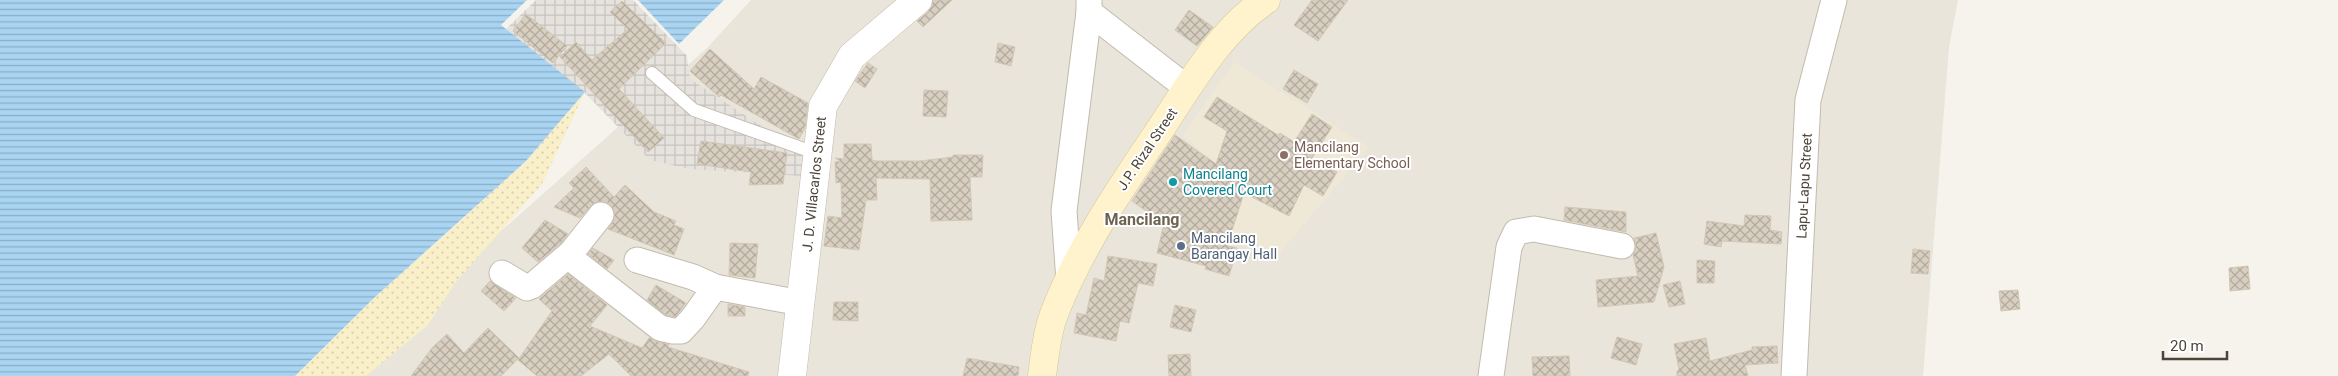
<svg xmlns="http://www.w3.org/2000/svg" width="2338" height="376" font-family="Roboto,sans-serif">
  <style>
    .residential { fill: #eae5da }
    .industrial { fill: url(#industrial-grid) }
    .education { fill: #efe8d6 }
    .sand { fill: url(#sand-dots) }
    .water { fill: url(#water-rules) }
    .building { fill: url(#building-cross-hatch); stroke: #d3c7b4 }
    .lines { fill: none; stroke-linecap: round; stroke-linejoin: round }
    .service-casing { stroke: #c2bbae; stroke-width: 14 }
    .minor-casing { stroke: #c2bbae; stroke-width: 27 }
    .tertiary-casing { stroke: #c2bbae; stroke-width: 29 }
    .secondary-casing { stroke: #d6c79b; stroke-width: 29 }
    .service { stroke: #fff; stroke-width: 12 }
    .minor { stroke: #fff; stroke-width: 25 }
    .tertiary { stroke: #fff; stroke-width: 28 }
    .secondary { stroke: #fff3cd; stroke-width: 28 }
    .education-dot { fill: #8d6e63; stroke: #fff; stroke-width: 2 }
    .culture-dot { fill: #0f9aa8; stroke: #fff; stroke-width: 2 }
    .service-dot { fill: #5c6f8a; stroke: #fff; stroke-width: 2 }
    .labels { text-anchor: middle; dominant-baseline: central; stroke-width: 4; stroke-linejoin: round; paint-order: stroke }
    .education-label { font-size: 14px; fill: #785e54; stroke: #fff; text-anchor: start }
    .street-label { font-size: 14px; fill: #4b4439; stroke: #fff }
    .culture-label { font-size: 14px; fill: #0d838f; stroke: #fff; text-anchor: start }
    .service-label { font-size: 14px; fill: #4e5e75; stroke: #fff; text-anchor: start }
    .quarter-label { font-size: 16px; font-weight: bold; fill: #6e6250; stroke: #fff }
  </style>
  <defs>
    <pattern id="industrial-grid" width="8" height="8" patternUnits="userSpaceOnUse" patternTransform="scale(1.25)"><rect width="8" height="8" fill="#e6e2dd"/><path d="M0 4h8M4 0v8" fill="none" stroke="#c7c3be"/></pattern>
    <pattern id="sand-dots" width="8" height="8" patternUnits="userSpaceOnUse" patternTransform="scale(1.25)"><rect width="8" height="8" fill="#f9efc9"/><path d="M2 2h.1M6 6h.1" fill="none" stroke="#d7cead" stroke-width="1.8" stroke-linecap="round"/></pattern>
    <pattern id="water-rules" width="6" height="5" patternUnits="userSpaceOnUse" patternTransform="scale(1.25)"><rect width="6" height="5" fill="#a9d4f2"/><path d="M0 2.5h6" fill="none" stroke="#8caec5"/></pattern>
    <pattern id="building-cross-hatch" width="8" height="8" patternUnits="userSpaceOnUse" patternTransform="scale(1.25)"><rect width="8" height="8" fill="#d8cfc1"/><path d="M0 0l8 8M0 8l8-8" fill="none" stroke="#b1aa9e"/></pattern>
  </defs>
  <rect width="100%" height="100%" fill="#f6f3ec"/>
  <polygon class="residential" points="751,0 1958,0 1949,47 1923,376 338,376 707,48"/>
  <polygon class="industrial" points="536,0 633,0 687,56 690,79 807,156 803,176 690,169 650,160 584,92 506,29"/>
  <polygon class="education" points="1234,62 1369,147 1277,256 1177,223 1217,163 1183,136"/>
  <polygon class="sand" points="585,92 542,184 455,283 428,325 366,376 295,376 375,297 526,161"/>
  <g class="water">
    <polygon points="0,0 527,0 501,25 585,92 526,161 375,297 295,376 0,376"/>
    <polygon points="638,0 724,0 679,44"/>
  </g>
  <g class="building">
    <polygon points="933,0 952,0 923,27 917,21 928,12"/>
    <polygon points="1312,0 1348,0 1318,41 1294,25"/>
    <polygon points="622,1 666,43 619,89 664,138 648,152 560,57 576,42 592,60 628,29 610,12"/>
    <polygon points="1189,10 1213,27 1197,46 1175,30"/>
    <polygon points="526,14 567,46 553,63 513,31"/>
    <polygon points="998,43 1015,47 1011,66 995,62"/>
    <polygon points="710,49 754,89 761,77 808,103 805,128 799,139 721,95 719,97 690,71"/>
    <polygon points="868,63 877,69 865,88 855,81"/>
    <polygon points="1294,70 1318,84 1307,103 1283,89"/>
    <polygon points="924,90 948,91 946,117 923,116"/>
    <polygon points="1217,97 1278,135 1280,133 1294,142 1312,114 1332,127 1312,158 1337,172 1323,196 1304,185 1289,216 1244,193 1227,246 1237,248 1229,276 1205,269 1206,266 1157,253 1164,224 1132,201 1175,135 1216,164 1227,131 1204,117"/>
    <polygon points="701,141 787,153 783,184 749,185 751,172 697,164"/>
    <polygon points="844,144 871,144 872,160 876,161 920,161 953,157 953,155 983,155 982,177 970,177 972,220 931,221 930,179 876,178 877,200 866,200 859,250 824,246 828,216 842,218 841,182 836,183 835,162 840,161 835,158 844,159"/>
    <polygon points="586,167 614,197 625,185 654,212 676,221 674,225 684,229 674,255 608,229 615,218 614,210 610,204 604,201 595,202 580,218 554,207 574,188 569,183"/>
    <polygon points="1565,207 1626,212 1626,232 1564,220"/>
    <polygon points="1745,215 1771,216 1770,230 1782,232 1781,244 1722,241 1721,247 1704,244 1707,221 1744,226"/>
    <polygon points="545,220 568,234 561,243 538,262 522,248"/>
    <polygon points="1656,233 1664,267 1654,302 1598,307 1596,280 1638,276 1633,255 1636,248 1634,238"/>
    <polygon points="730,243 758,244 755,278 729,275"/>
    <polygon points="593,248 614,260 607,269 588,254"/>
    <polygon points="1913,249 1930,251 1928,274 1911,273"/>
    <polygon points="1108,256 1157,264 1153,286 1138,283 1129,323 1120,321 1116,341 1074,333 1077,313 1086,315 1094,278 1104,281"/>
    <polygon points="1697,260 1715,261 1714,283 1697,283"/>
    <polygon points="2248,266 2250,289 2230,291 2229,268"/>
    <polygon points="568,274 607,305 590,326 642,348 649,338 669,345 668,347 749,372 748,376 631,376 609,354 581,376 537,376 518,360 552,311 539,299"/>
    <polygon points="490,281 516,298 504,311 481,291"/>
    <polygon points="1680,281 1685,304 1669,307 1663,285"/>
    <polygon points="656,285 686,303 675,317 666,315 647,300"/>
    <polygon points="2018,290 2020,309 2001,311 1999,291"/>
    <polygon points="834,302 858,302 858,321 833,320"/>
    <polygon points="728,304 745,307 745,316 728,316"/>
    <polygon points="1175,305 1196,310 1191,332 1170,327"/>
    <polygon points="488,328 519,358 501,376 411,376 432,348 447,334 464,353"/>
    <polygon points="1617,337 1642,344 1636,365 1611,358"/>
    <polygon points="1706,338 1710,361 1752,350 1752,347 1777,346 1778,363 1745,365 1748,376 1677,376 1677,371 1679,370 1674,344"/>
    <polygon points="1190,354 1191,376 1169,376 1168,355"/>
    <polygon points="1569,356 1570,376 1533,376 1532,357"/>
    <polygon points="967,358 1019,367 1018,376 963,376"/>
  </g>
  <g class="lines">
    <g class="service-casing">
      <polyline id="service" points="652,73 694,110 818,154"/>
    </g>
    <g class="minor-casing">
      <g id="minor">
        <polyline points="1089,12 1187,88"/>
        <polyline points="601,215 571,253 574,261 660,328 673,331 681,331 693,318 715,287"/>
        <polyline points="637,260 693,277 715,287 801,303"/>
        <polyline points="502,273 527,288 532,286 571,253"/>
        <polyline points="1069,281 1064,211 1089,12 1089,0"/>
        <polyline points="1491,376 1509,247 1516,232 1534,229 1622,246"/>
        <polyline points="1794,376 1808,100 1834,0"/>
      </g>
    </g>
    <g class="tertiary-casing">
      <polyline id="tertiary" points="792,376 823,106 852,56 918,0"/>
    </g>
    <g class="secondary-casing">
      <path id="secondary" d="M1042,376C1045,354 1047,330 1056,309C1082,244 1122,186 1161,128C1191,83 1220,31 1266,0"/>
    </g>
    <use href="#service" class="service"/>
    <use href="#minor" class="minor"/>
    <use href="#tertiary" class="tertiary"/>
    <use href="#secondary" class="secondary"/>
  </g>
  <circle class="education-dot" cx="1284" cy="155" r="5"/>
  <circle class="culture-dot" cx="1173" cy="182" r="5"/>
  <circle class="service-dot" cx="1181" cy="246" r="5"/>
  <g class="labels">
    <g class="education-label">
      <text x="1294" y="147">Mancilang<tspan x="1294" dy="16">Elementary School</tspan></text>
    </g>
    <g class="street-label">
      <text transform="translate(1147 149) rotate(-56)">J.P. Rizal Street</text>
      <text transform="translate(814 184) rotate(-84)">J. D. Villacarlos Street</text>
      <text transform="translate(1804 186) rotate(-87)">Lapu-Lapu Street</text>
    </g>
    <g class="culture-label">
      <text x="1183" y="174">Mancilang<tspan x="1183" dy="16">Covered Court</tspan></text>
    </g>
    <g class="service-label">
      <text x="1191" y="238">Mancilang<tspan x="1191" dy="16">Barangay Hall</tspan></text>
    </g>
    <g class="quarter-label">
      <text x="1142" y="219">Mancilang</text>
    </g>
  </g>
  <path d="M2163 351v8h64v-8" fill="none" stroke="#4b4439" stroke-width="2.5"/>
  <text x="2170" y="351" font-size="15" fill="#4b4439" stroke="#ffffff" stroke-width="4" paint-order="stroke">20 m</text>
</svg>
